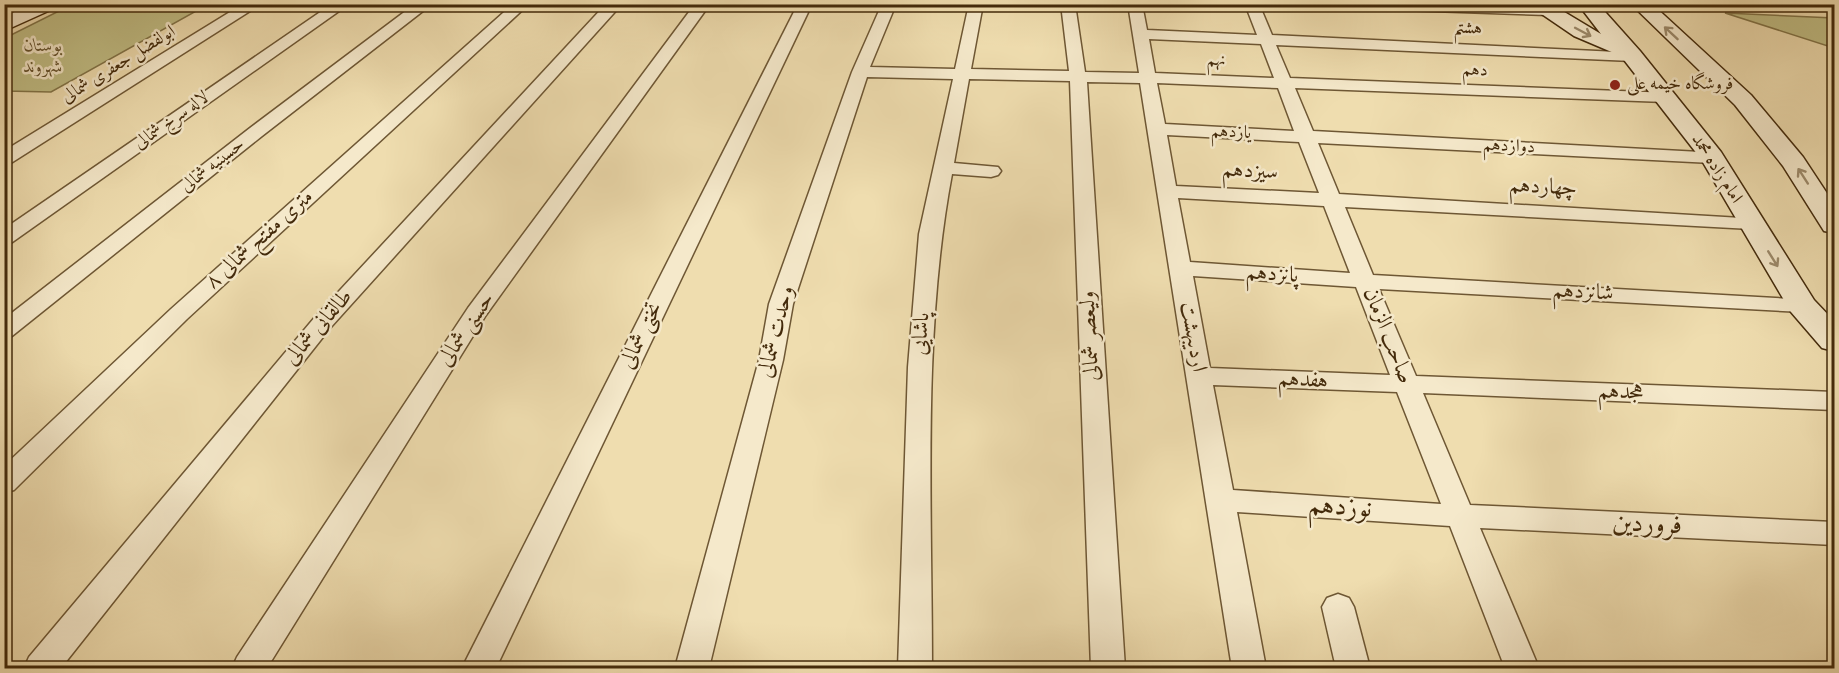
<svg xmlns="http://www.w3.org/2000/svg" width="1839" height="673" font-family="'Sorts Mill Goudy',Amiri,serif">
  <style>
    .green { fill: #c1be85; stroke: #827448; stroke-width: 1.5 }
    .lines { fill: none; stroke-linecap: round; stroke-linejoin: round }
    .street-casing { stroke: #6e5734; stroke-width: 3 }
    .secondary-casing { stroke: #432a0b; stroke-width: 3 }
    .street { fill: #f5e9cb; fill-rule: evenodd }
    .secondary { fill: #f5e9cb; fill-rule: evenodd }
    .oneway { stroke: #9c8a6b }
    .poi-dot { fill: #8f2418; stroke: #f5e9cb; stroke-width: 2 }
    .labels { text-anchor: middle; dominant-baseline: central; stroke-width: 5; stroke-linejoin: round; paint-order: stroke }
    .far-street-label { font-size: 18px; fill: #432a0b; stroke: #f5e9cb }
    .far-park-label { font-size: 18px; font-style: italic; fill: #624f2a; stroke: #f5e9cb }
    .far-poi-label { font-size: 18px; fill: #432a0b; stroke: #f5e9cb; text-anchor: start }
    .street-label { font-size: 22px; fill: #432a0b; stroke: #f5e9cb }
    .near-street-label { font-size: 27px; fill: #432a0b; stroke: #f5e9cb }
  </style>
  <rect width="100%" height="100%" fill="#efddaf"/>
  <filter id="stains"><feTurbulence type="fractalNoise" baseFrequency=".00333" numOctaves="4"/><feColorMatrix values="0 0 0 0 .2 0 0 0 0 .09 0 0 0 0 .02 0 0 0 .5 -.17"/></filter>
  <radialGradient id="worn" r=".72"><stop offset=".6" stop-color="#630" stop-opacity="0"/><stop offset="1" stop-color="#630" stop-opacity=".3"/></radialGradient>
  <g class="green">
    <polygon points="71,5 71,4 207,5 51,92 5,91 5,38"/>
    <polygon points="1725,13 1834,18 1834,48"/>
  </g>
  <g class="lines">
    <g class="street-casing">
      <g id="street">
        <polygon points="243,4 261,4 11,163 4,165 4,151"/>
        <polygon points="332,4 349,4 11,243 4,245 4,229"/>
        <polygon points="415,4 432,4 262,136 12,336 4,338 4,319 250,128"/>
        <polygon points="513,4 529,4 187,319 14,490 4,493 4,466 171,309"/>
        <polygon points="606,4 622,4 331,327 61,668 24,668 29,657 315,317"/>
        <polygon points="695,4 710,4 486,315 267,668 232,668 237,657 468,308"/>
        <polygon points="798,4 812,4 496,668 462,668"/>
        <path d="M882,4H896L870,67L955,69L969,4H983L971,69L1069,71L1061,4H1075L1085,72L1139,73L1128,4H1142L1147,30L1257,35L1245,4H1259L1272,35L1638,53L1640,56L1638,59L1632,61L1276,45L1290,78L1671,93L1674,97L1671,101L1665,102L1295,88L1313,131L1719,153L1721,157L1719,161L1712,163L1318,143L1339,194L1758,219L1761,223L1758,227L1751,229L1345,207L1373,275L1810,300L1814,305L1810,310L1802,312L1379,289L1416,376L1834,392V410L1423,393L1470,505L1834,522V545L1480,528L1539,668H1505L1450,526L1237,512L1266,668H1232L1140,83L1087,82L1125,668H1091L1070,81L969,79L954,163L998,167L1001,171L998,175L991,177L952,174C922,333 932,506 932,668H898L908,367L919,234L953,79L867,77L793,304L783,360L709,668H675L759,360L769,304L852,72ZM1149,39L1261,44L1274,78L1155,73ZM1157,83L1278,88L1294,131L1165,124ZM1167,135L1299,142L1319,193L1176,186ZM1178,198L1324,206L1350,273L1190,262ZM1193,276L1356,287L1390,375L1210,368ZM1213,385L1397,392L1441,504L1233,490Z"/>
        <polygon points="1336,4 1547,7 1554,11 1547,15 1343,8"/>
        <polygon points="1338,594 1349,598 1354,607 1370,668 1336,668 1322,607 1327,598"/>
      </g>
    </g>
    <g class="secondary-casing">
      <g id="secondary">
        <polygon points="31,4 57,4 55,8 4,31 4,17"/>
        <polygon points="1527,4 1551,4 1601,34 1578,4 1598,4 1640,51 1721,152 1814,300 1834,321 1834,351 1822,348 1791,312 1701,159 1621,56 1574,36"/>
        <polygon points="1631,4 1652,4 1751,95 1803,157 1834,204 1834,233 1824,231 1783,166 1735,105"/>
      </g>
    </g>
    <use href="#street" class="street"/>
    <use href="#secondary" class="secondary"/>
  </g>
  <defs><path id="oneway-shaft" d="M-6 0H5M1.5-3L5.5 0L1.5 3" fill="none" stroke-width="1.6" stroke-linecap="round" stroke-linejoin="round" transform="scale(1.5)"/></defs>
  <g class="oneway">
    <use href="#oneway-shaft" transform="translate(1583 32) rotate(28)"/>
    <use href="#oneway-shaft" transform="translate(1671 33) rotate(-137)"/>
    <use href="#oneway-shaft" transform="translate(1803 176) rotate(-123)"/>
    <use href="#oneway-shaft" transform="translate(1773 259) rotate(58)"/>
  </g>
  <circle class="poi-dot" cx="1615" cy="85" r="6"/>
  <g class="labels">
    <g class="far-street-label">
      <text transform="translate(1468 29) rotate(3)">هشتم</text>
      <text transform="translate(1216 61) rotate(2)">نهم</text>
      <text transform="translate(119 65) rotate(-32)">ابولفضل جعفری شمالی</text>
      <text transform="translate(1475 71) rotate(2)">دهم</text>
      <text transform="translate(172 121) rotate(-35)">لاله سرخ شمالی</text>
      <text transform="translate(1231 133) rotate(3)">یازدهم</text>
      <text transform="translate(1509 147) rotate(3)">دوازدهم</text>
      <text transform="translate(213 166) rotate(-38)">حسینیه شمالی</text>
      <text transform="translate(1716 169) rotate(57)">امام زاده محمد</text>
    </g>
    <g class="far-park-label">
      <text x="43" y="47">بوستان<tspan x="43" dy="21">شهروند</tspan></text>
    </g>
    <g class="far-poi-label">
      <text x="1627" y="85">فروشگاه خیمه علی</text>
    </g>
    <g class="street-label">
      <text transform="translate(1250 172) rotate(3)">سیزدهم</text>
      <text transform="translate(1543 188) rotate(3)">چهاردهم</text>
      <text transform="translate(260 240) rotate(-42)">۸ متری مفتح شمالی</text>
      <text transform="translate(1272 275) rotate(4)">پانزدهم</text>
      <text transform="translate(1583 293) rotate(3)">شانزدهم</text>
      <text transform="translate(319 328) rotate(-49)">طالقانی شمالی</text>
      <text transform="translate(467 330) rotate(-56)">حسنی شمالی</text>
      <text transform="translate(777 332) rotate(-76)">وحدت شمالی</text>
      <text transform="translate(922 334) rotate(-86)">پاشایی</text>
      <text transform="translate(642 336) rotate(-64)">تختی شمالی</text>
      <text transform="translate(1091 336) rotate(-93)">ولیعصر شمالی</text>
      <text transform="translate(1387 336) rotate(68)">صاحب الزمان</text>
      <text transform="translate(1192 337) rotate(80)">اردیبهشت</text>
      <text transform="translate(1303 381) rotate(3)">هفدهم</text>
      <text transform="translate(1621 393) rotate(2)">هجدهم</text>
    </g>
    <g class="near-street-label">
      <text transform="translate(1340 508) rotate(4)">نوزدهم</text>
      <text transform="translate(1647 525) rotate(3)">فروردین</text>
    </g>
  </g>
  <rect width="1839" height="673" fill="none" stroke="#efddaf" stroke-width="24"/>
  <rect x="6" y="6" width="1827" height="661" fill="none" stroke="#432a0b" stroke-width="3"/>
  <rect x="12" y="12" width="1815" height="649" fill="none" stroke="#432a0b" stroke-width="1.5"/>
  <rect width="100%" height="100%" filter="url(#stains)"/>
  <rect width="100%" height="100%" fill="url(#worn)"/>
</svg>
